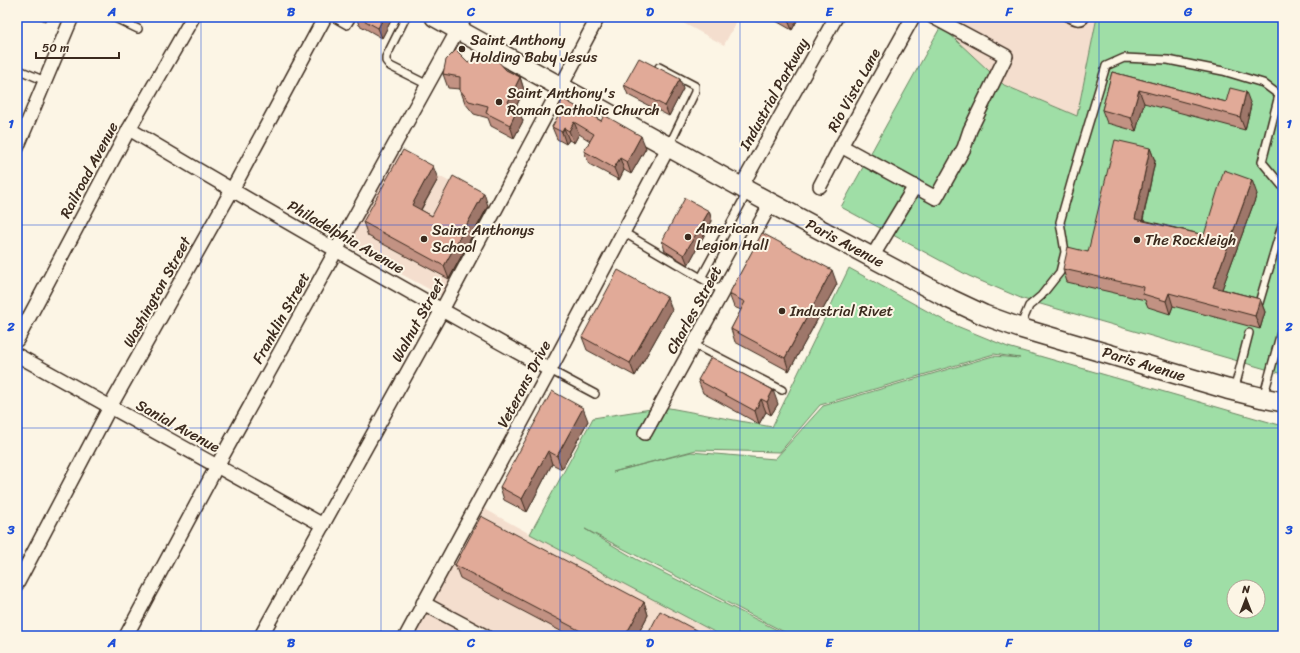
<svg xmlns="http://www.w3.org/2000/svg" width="1300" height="653" font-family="Sriracha,sans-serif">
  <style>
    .built { fill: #f4dece }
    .green { fill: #9fdea6; stroke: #6d8462; fill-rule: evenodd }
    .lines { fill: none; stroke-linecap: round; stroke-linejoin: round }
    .lane-casing { stroke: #3b2a1e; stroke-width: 10 }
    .street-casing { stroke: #3b2a1e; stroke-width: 16 }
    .secondary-casing { stroke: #3b2a1e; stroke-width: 22 }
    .lane { stroke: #fcf5e5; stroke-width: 7 }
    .street { stroke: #fcf5e5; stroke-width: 13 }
    .secondary { stroke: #fcf5e5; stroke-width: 19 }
    .wall { fill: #c29283; stroke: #3b2a1e }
    .shaded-wall { fill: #9e776a; stroke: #3b2a1e }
    .building { fill: #e1aa98; stroke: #3b2a1e }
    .grid { fill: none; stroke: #1d4ed8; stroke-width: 1; stroke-opacity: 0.55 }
    .poi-dot { fill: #3b2a1e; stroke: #fcf5e5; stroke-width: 1.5 }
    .labels { text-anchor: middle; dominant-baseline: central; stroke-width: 4; stroke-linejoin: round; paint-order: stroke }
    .poi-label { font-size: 15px; fill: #3b2a1e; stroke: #fcf5e5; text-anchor: start }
    .street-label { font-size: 15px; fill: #3b2a1e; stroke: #fcf5e5 }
    .neatline { fill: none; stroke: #1d4ed8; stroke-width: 1.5 }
    .grid-label { font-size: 13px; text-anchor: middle; font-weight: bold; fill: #1d4ed8 }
  </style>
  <rect width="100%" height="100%" fill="#fcf5e5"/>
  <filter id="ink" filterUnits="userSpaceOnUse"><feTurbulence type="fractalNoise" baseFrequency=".025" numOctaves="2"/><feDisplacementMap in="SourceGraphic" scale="8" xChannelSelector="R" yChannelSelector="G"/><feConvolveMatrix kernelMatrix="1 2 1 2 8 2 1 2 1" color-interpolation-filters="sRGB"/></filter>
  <g filter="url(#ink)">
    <g class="built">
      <polygon points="672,17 739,17 724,45"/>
      <polygon points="929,17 1097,17 1077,116 1004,85 941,26"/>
      <polygon points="395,152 492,205 442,296 345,244"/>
      <polygon points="474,503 530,534 722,636 403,636"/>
    </g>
    <g class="green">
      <polygon points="1097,17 1283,17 1283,374 1023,299 969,276 841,207 941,26 1004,85 1077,116"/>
      <path d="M849,268L947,322L1008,347L1283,426V636H792L585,529L636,559L789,636H722L530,534L593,418L664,407L772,427ZM994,354L1020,358L993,356L823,406L775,459L691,452L613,472L696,450L780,452L820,405ZM1234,587H1258V611H1234Z"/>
    </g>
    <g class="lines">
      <g class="lane-casing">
        <g id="lane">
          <polyline points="113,17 138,29"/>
          <polyline points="333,17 347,25 352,17"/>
          <polyline points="406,17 386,57 386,61 390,66 428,85"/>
          <path d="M1067,17C1074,20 1081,25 1086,17"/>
          <polyline points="659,67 695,86 695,92 669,146"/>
          <polyline points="17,69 45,81"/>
          <polyline points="623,232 723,291"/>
          <polyline points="701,278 748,191"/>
          <polyline points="1259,303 1283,222"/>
          <polyline points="1020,327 1029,306 1041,296 1060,272 1065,252 1060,222 1075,169 1106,66 1124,58 1168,60 1223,71 1263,83 1279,95 1262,162 1283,187"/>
          <polyline points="693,344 782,390"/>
          <polyline points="550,370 595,394"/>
          <polyline points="1234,391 1249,333"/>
          <polyline points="1263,398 1283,325"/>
        </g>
      </g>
      <g class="street-casing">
        <g id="street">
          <polyline points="913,17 841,146 936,198 964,148 970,130 1006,56 933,17"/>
          <path d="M129,129C268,212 408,292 550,370"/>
          <polyline points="17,148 72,17"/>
          <polyline points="820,186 841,146"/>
          <polyline points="741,187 836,17"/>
          <polyline points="872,257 915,186"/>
          <polyline points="17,340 129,129 193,17"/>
          <polyline points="17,355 323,525"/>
          <polyline points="645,433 771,203"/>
          <polyline points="17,584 110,407 232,190 325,17"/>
          <polyline points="423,603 485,636"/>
          <polyline points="126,636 217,466 465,17"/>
          <polyline points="261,636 442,310 598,17"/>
          <polyline points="406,636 550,370 669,146"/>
        </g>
      </g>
      <g class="secondary-casing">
        <polyline id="secondary" points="435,17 748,191 950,299 984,315 1020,328 1227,389 1263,398 1283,402"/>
      </g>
      <use href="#lane" class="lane"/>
      <use href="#street" class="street"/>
      <use href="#secondary" class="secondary"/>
    </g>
    <g class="wall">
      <polygon points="37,17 47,17 45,21"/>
      <polygon points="356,17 393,17 382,38 359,25"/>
      <polygon points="769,17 799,17 792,30"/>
      <polygon points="468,62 506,70 520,77 524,90 516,107 523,121 514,138 491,126 488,118 474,114 465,103 460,89 448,88 443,74"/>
      <polygon points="1112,72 1226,102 1251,105 1245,130 1144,103 1136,131 1107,123 1102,110"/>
      <polygon points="624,85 683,89 669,116 628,95"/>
      <polygon points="558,108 646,148 631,174 624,170 619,180 589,164 584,151 590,141 579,134 574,143 569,140 566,144 557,139 552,127 560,113"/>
      <polygon points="1150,148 1155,161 1143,220 1204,235 1257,194 1222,289 1260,299 1265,312 1260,329 1173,306 1170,314 1148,307 1145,300 1067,282 1063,269 1088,252"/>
      <polygon points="438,179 421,210 432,216 488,206 449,279 368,236 363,222"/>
      <polygon points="709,211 712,221 688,265 665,251 662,241"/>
      <polygon points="837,284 789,371 735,342 731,329 741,310 734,307 729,294"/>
      <polygon points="672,310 635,376 587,350 582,337"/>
      <polygon points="698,380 778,404 771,415 766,412 759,424 703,393"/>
      <polygon points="588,421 562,469 552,464 527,512 504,500 500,487"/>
      <polygon points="455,565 644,602 648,615 637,636 570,636 460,578"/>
    </g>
    <g class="shaded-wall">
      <polygon points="44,17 47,17 45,21"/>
      <polygon points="384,17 393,17 382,38 378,28"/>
      <polygon points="790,17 799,17 792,30 788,20"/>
      <polygon points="520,77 524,90 512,115 508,102"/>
      <polygon points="680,79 683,89 669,116 665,106"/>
      <polygon points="1139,90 1144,103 1136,131 1131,118"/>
      <polygon points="1246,92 1251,105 1245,130 1240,117"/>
      <polygon points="518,108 523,121 514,138 510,125"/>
      <polygon points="574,122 579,134 574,143 569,131"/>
      <polygon points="564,128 569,140 566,144 562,132"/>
      <polygon points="641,136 646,148 631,174 627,162"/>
      <polygon points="1150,148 1155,161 1140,232 1135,219"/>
      <polygon points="620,158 624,170 619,180 614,168"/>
      <polygon points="433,166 438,179 416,218 412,205"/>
      <polygon points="1252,180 1257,194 1218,300 1213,287"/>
      <polygon points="484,193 488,206 449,279 444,266"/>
      <polygon points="709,211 712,221 688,265 684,255"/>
      <polygon points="832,270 837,284 789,371 785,358"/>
      <polygon points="1169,293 1173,306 1170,314 1166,301"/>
      <polygon points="667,297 672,310 635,376 630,363"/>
      <polygon points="1260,299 1265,312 1260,329 1255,316"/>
      <polygon points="773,390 778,404 771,415 767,402"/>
      <polygon points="761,399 766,412 759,424 755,411"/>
      <polygon points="583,408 588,421 562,469 557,456"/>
      <polygon points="548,451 552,464 527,512 522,499"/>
      <polygon points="644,602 648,615 637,636 625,636"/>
    </g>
    <g class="building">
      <polygon points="358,17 384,17 378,28"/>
      <polygon points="784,17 790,17 788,20"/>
      <polygon points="456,50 468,62 481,56 496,59 506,70 520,77 508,102 518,108 510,125 486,113 488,106 469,101 460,90 460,77 443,74 446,60"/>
      <polygon points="639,58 680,79 665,106 624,85"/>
      <polygon points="1112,72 1226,102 1230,88 1246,92 1240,117 1139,90 1131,118 1102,110"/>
      <polygon points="563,99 601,121 604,115 641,136 627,162 620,158 614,168 584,151 594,134 574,122 569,131 564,128 562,132 552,127 561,110 558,108"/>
      <polygon points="1115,140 1150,148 1135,219 1204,235 1224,170 1252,180 1213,287 1260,299 1255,316 1169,293 1166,301 1143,294 1144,287 1063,269 1068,247 1088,252"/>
      <polygon points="403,150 433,166 412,205 432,216 453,176 484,193 444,266 363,222"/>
      <polygon points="685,198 709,211 684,255 662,241"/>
      <polygon points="762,233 832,270 785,358 731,329 745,302 729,294"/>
      <polygon points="618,270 667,297 630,363 582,337"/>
      <polygon points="711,357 773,390 767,402 761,399 755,411 698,380"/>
      <polygon points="552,391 583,408 557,456 548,451 522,499 500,487"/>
      <polygon points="481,516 644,602 625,636 590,636 455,565"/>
      <polygon points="660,611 707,636 647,636"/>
    </g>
  </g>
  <path class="grid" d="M201,17V636M381,17V636M560,17V636M740,17V636M919,17V636M1099,17V636M17,225H1283M17,428H1283"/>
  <g class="poi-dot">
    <circle cx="462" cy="49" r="4"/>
    <circle cx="499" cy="102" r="4"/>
    <circle cx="688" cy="237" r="4"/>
    <circle cx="424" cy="239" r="4"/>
    <circle cx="1137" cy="240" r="4"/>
    <circle cx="782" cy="311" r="4"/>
  </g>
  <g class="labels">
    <g class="poi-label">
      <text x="470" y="40">Saint Anthony<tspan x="470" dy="17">Holding Baby Jesus</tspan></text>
      <text x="507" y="93">Saint Anthony's<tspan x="507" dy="17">Roman Catholic Church</tspan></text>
      <text x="696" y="228">American<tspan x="696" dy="17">Legion Hall</tspan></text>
      <text x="432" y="230">Saint Anthonys<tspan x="432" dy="17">School</tspan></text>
      <text x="1145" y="240">The Rockleigh</text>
      <text x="790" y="311">Industrial Rivet</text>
    </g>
    <g class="street-label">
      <text transform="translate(854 90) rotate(-61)">Rio Vista Lane</text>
      <text transform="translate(774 94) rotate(-61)">Industrial Parkway</text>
      <text transform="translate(89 170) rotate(-62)">Railroad Avenue</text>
      <text transform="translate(346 237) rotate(30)">Philadelphia Avenue</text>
      <text transform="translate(845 243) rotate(28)">Paris Avenue</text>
      <text transform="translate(157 292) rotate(-61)">Washington Street</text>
      <text transform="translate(694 310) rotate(-61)">Charles Street</text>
      <text transform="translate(281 318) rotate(-61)">Franklin Street</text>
      <text transform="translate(418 320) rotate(-61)">Walnut Street</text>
      <text transform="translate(1144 364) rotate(17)">Paris Avenue</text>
      <text transform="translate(524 384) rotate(-62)">Veterans Drive</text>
      <text transform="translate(178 426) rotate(29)">Sanial Avenue</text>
    </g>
  </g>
  <rect width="1300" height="653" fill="none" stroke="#fcf5e5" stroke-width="44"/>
  <g transform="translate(1246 599)"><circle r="19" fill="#fcf5e5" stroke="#afa495"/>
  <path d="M0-3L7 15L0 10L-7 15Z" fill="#3b2a1e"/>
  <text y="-6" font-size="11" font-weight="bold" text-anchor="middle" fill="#3b2a1e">N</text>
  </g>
  <path d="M36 52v6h83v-6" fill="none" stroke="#3b2a1e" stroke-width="2"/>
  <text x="42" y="52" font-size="12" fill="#3b2a1e" stroke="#fcf5e5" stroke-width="3" paint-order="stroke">50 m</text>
  <rect x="22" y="22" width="1256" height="609" class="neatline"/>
  <g class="grid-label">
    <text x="112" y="16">A</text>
    <text x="291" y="16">B</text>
    <text x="471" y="16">C</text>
    <text x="650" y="16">D</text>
    <text x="829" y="16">E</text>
    <text x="1009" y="16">F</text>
    <text x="1188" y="16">G</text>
    <text x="11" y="128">1</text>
    <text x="1289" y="128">1</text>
    <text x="11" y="331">2</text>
    <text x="1289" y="331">2</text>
    <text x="11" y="534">3</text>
    <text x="1289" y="534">3</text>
    <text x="112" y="647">A</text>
    <text x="291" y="647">B</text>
    <text x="471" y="647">C</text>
    <text x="650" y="647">D</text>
    <text x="829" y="647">E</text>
    <text x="1009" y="647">F</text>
    <text x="1188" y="647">G</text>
  </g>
</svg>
